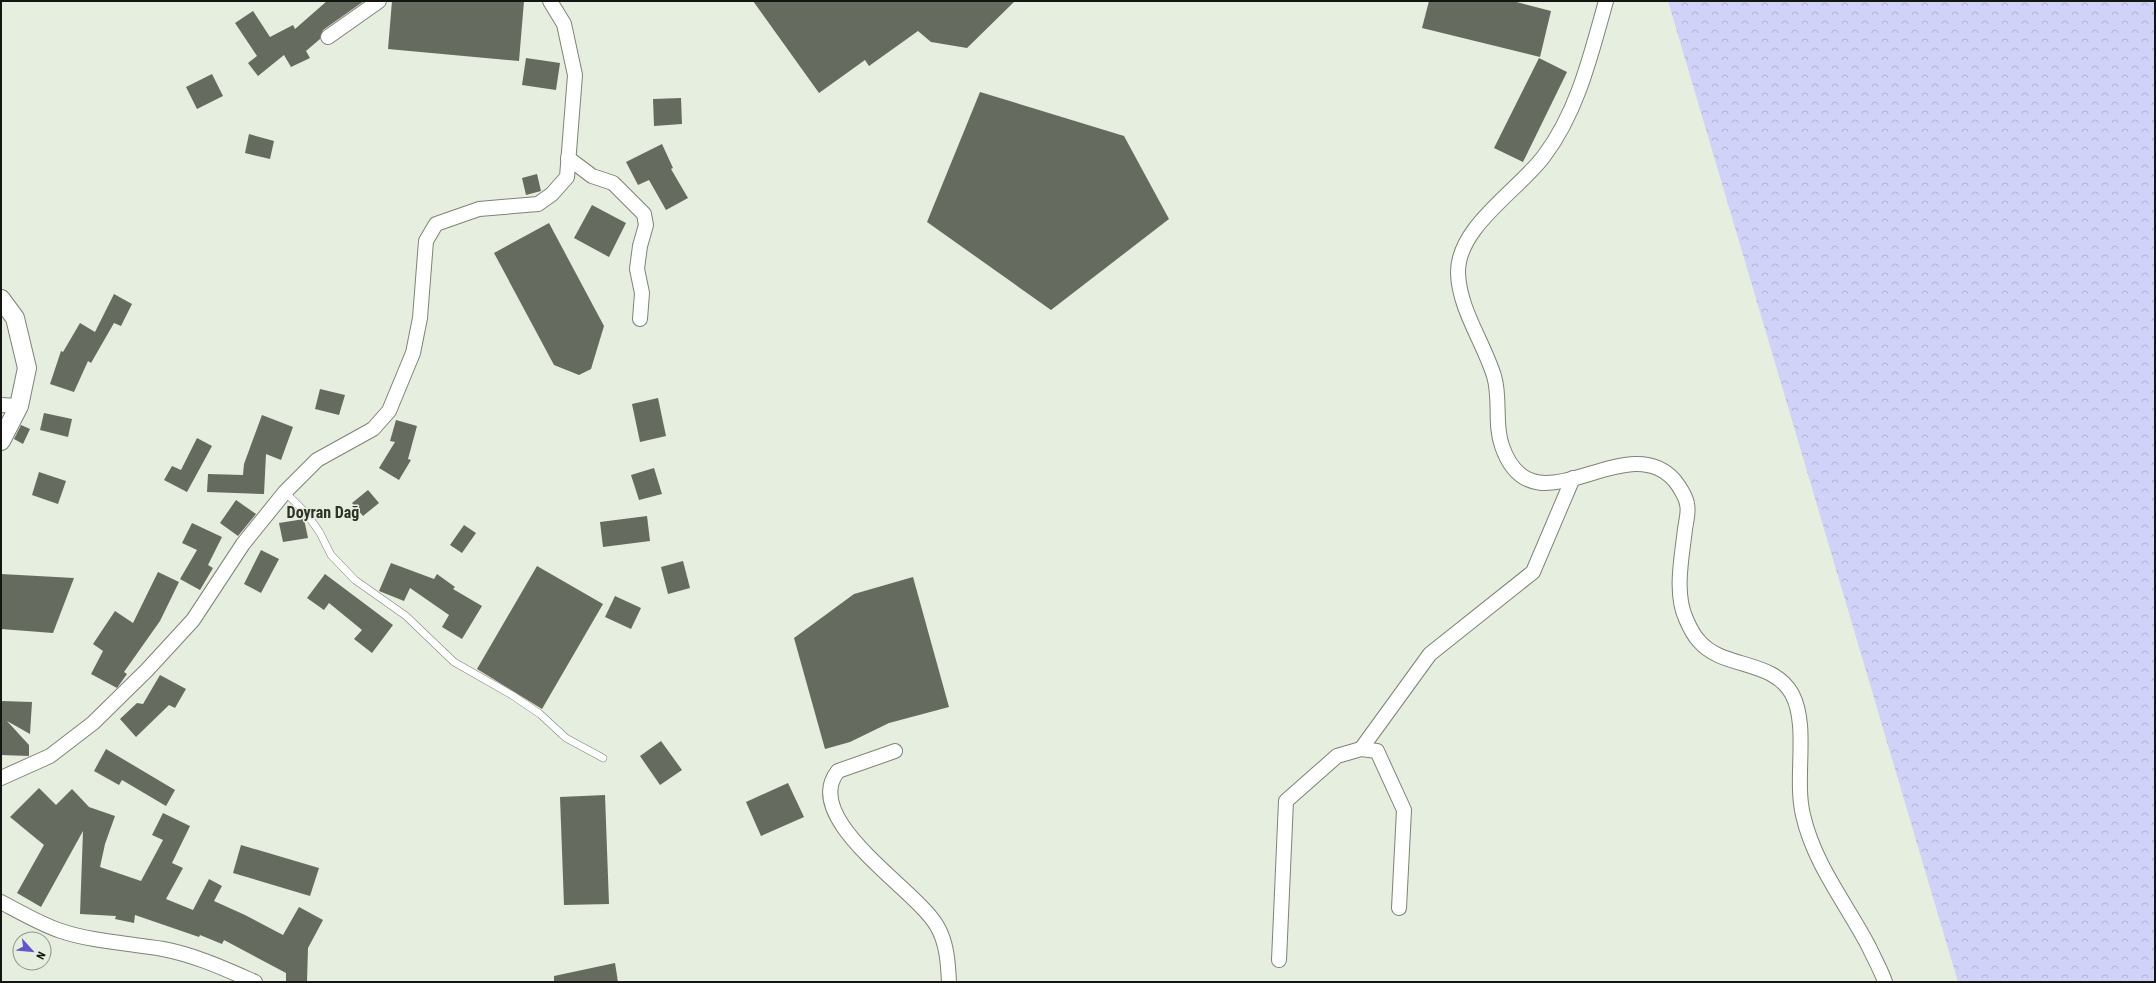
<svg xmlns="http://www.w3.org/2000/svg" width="2156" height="983" font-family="'Roboto Condensed',sans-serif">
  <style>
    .forest { fill: url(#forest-crowns) }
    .building { fill: #656b5e }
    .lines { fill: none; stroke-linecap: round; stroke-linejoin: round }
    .service-casing { stroke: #7d8476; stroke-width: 8 }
    .minor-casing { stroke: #7d8476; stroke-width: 16 }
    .tertiary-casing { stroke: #7d8476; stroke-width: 20 }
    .service { stroke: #fff; stroke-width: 7 }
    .minor { stroke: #fff; stroke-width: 14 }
    .tertiary { stroke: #fff; stroke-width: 18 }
    .labels { text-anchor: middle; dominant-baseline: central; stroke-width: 3; stroke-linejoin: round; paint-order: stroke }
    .district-label { font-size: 16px; font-weight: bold; fill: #2e3328; stroke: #e6eedf }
  </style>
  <defs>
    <pattern id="forest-crowns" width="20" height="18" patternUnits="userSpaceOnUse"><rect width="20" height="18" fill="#d1d2f7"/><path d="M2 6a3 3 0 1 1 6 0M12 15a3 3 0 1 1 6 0" fill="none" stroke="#b2b3d3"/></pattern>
  </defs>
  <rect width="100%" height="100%" fill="#e6eedf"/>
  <polygon class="forest" points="1668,1 2155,1 2155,982 1958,982"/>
  <g class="building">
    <polygon points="327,1 364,1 323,30 320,39 306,51 310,58 291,67 284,55 258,76 248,63 257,56 235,23 253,11 270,37 293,25 295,29"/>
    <polygon points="392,1 524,1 519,61 388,49"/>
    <polygon points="753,1 1015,1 967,48 931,42 918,31 869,66 865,60 819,93"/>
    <polygon points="1429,1 1513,1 1551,11 1540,57 1422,28"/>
    <polygon points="526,58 560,63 556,90 522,85"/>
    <polygon points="1539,58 1567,72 1523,162 1494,148"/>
    <polygon points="212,74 223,96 197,109 186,87"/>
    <polygon points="980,92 1124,136 1169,219 1051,310 927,222"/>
    <polygon points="681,98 682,124 654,126 653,99"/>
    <polygon points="249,134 274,141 270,159 245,153"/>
    <polygon points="662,144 673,168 671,169 688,198 666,210 649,180 638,185 626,162"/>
    <polygon points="537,174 541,191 526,195 522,178"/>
    <polygon points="592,205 626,223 609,257 574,238"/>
    <polygon points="549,223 604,326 591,369 579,375 554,365 494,253"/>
    <polygon points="114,294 132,304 121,326 114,323 91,363 88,361 74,392 50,384 61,351 63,352 80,323 95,332"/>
    <polygon points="320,389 345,395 339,415 315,409"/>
    <polygon points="658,398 666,436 640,442 632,404"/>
    <polygon points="44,413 72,419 68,437 40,430"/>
    <polygon points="262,415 293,427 281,460 266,454 264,494 207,492 208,474 243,475 244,464"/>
    <polygon points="396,420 417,426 408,459 411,460 399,480 379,468 395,442 390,441"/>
    <polygon points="21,425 30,429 23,444 14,439"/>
    <polygon points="197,438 212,446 187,492 164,480 172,466 181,470"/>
    <polygon points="654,468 662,494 639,500 631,475"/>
    <polygon points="39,472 66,481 58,504 32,495"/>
    <polygon points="368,490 379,503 363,516 352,503"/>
    <polygon points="236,500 256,514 238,536 220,523"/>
    <polygon points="647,516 650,541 603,547 600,522"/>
    <polygon points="304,519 308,538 283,542 279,523"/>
    <polygon points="192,523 222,537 208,565 213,568 200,590 180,579 197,550 182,543"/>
    <polygon points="464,525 476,533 462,553 450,545"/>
    <polygon points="261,550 279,559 261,593 244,584"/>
    <polygon points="683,561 690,588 668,594 661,567"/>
    <polygon points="391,563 434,579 437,574 455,587 453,589 482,606 462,639 442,627 449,615 410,588 404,601 379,591"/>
    <polygon points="537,566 603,604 542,709 477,669"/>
    <polygon points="158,572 179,582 160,621 124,672 127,674 117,688 91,674 103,651 93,644 115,611 133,623"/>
    <polygon points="1,574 74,578 53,633 1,629"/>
    <polygon points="325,574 393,625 372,653 354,639 362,630 329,603 324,610 307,598"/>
    <polygon points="913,577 949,707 889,723 850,742 825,749 794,638 854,594"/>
    <polygon points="615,596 641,608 631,629 605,617"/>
    <polygon points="160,675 186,689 175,708 169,705 136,737 120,719 137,703 143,704"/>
    <polygon points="1,701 32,702 30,734 7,721 29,745 29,756 1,755"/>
    <polygon points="661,741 682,770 660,785 640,756"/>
    <polygon points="106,749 175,790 166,806 122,780 119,785 94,771"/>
    <polygon points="788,783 804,817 761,836 746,802"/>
    <polygon points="39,788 56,805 72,789 89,807 115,816 105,844 100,867 141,881 163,840 152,835 163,813 190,826 172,863 183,868 166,899 193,910 209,879 222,886 214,901 245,915 283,935 299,907 323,920 308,948 307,982 286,981 286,973 224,940 222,944 200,935 199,937 135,915 134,923 115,919 116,916 80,914 83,831 41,907 17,893 44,845 10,817"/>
    <polygon points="605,795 609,904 564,905 560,797"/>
    <polygon points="241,845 319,868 310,896 233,873"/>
    <polygon points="615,963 618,982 554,982 554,976"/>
  </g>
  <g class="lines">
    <g class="service-casing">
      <polyline id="service" points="285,492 307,514 320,533 331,555 355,580 406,616 454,662 512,695 540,714 566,738 603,758"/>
    </g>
    <g class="minor-casing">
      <g id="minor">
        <path d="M1606,1C1591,54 1578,111 1544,156C1519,190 1457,227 1458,273C1459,309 1484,343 1494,376C1501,399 1494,424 1502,446C1533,537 1626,424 1675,481C1679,486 1686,497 1687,504C1689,511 1686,522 1685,529C1682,557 1674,592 1686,619C1689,626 1693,635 1699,641C1722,669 1773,659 1792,694C1809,726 1794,778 1803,815C1814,864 1846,903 1869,947C1874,958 1881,970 1885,982"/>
        <polyline points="328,37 379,1"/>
        <polyline points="568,158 592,176 613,183 644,214 646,225 640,246 637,269 642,293 640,319"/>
        <polyline points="1,405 19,406"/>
        <polyline points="1361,749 1430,654 1533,572 1573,478"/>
        <path d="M895,751L838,771C799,819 916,889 937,926C947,943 948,963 949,982"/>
        <polyline points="1,778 50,756 93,723 147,670 193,620 243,544 285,492 317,460 373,429 389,411 413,353 420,318 426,241 436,224 479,209 538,204 552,194 567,177 575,75 564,24 550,1"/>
        <path d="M1,902C20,912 40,924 61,931C94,942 129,943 163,949C195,955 225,969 255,982"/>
        <polyline points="1279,960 1286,801 1337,756 1361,749 1377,751 1404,810 1399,908"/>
      </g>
    </g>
    <g class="tertiary-casing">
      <polyline id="tertiary" points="1,299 15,318 27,368 19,406 1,441"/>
    </g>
    <use href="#service" class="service"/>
    <use href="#minor" class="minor"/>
    <use href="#tertiary" class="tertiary"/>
  </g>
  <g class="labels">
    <g class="district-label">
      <text x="323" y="512">Doyran Dağ</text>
    </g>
  </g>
  <rect width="2156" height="983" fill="none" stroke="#121510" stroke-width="4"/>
  <g transform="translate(32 951) rotate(117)"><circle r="19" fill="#e6eedf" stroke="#91978c"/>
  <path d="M0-3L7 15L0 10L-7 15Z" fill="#6353cc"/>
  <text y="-6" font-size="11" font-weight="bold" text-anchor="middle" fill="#121510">N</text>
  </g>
</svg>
